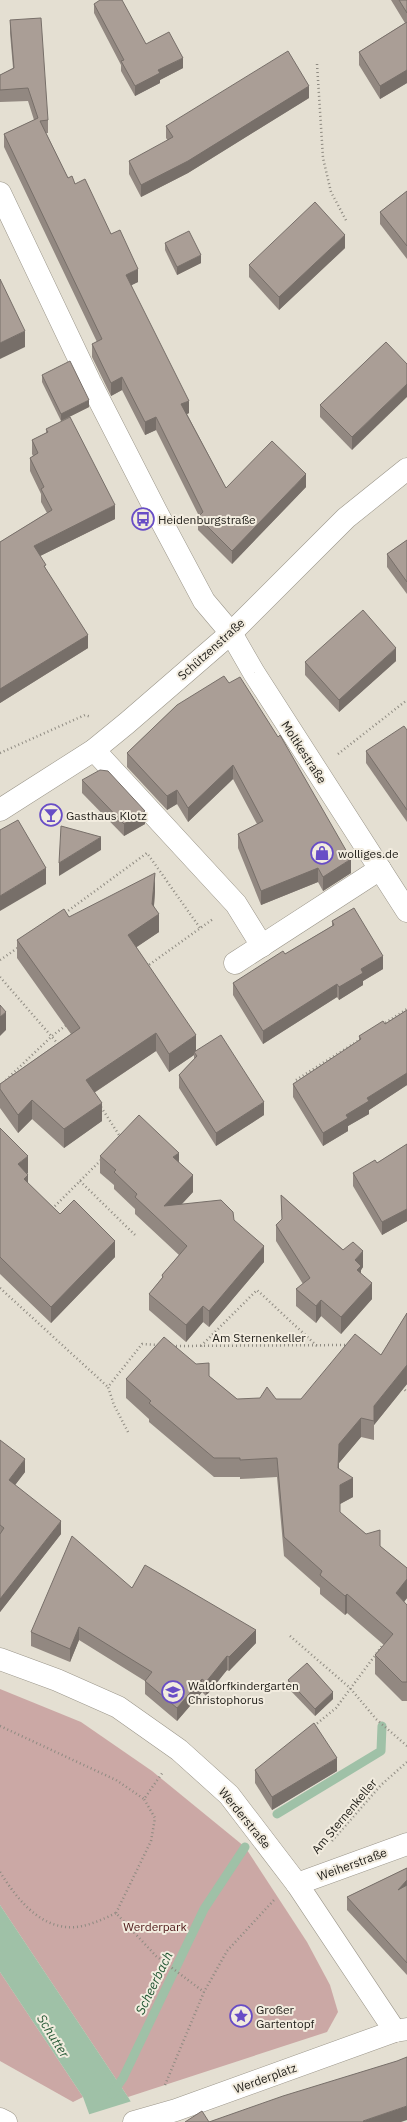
<svg xmlns="http://www.w3.org/2000/svg" width="407" height="2122" font-family="'IBM Plex Sans',sans-serif">
  <style>
    .green { fill: #cba8a5 }
    .water { fill: #9fc1a7 }
    .pier { fill: #e4dfd2 }
    .lines { fill: none; stroke-linecap: round; stroke-linejoin: round }
    .stream { stroke: #9fc1a7; stroke-width: 9 }
    .minor-casing { stroke: #9b968a; stroke-width: 23 }
    .path { stroke: #8e8a81; stroke-width: 2.5; stroke-dasharray: 1 3; stroke-linecap: butt }
    .minor { stroke: #fff; stroke-width: 22 }
    .wall { fill: #928881 }
    .shaded-wall { fill: #776f69 }
    .building { fill: #aa9e96; stroke: #776f69 }
    .labels { text-anchor: middle; dominant-baseline: central; stroke-width: 4; stroke-linejoin: round; paint-order: stroke }
    .poi-label { font-size: 12px; fill: #24221d; stroke: #f2ecdf; text-anchor: start }
    .street-label { font-size: 12px; fill: #24221d; stroke: #f2ecdf }
    .park-label { font-size: 12px; fill: #4d1717; stroke: #f2ecdf }
    .water-label { font-size: 13px; font-style: italic; fill: #245834; stroke: #f2ecdf }
  </style>
  <rect width="100%" height="100%" fill="#e4dfd2"/>
  <g class="green">
    <polygon points="0,1689 81,1722 152,1771 245,1847 307,1942 330,1985 338,2012 327,2032 128,2097 0,1905"/>
    <polygon points="0,1972 83,2097 73,2102 0,2061"/>
  </g>
  <polygon class="water" points="0,1905 128,2097 143,2122 92,2122 83,2097 0,1972"/>
  <polygon class="pier" points="132,2101 145,2122 90,2122 87,2115"/>
  <g class="lines">
    <g class="stream">
      <polyline points="277,1814 381,1751 382,1726"/>
      <polyline points="112,2094 123,2078 204,1909 245,1847"/>
    </g>
    <g class="minor-casing">
      <g id="minor">
        <polyline points="0,193 90,382 156,511 204,601 231,633 254,673 407,911"/>
        <polyline points="94,750 236,904 262,946"/>
        <polyline points="0,810 94,750 127,723 231,633 346,518 407,469"/>
        <polyline points="235,963 380,869"/>
        <polyline points="0,1659 57,1680 118,1707 179,1750 229,1795 297,1884 395,2031"/>
        <polyline points="297,1884 407,1844"/>
        <polyline points="0,2119 6,2122"/>
        <polyline points="134,2122 176,2110 395,2031 407,2029"/>
      </g>
    </g>
    <g class="path">
      <polyline points="317,64 323,158 331,192 347,222"/>
      <polyline points="0,753 85,715 91,717"/>
      <polyline points="338,754 407,700"/>
      <polyline points="65,913 147,853 200,928"/>
      <polyline points="0,960 19,947"/>
      <polyline points="146,967 213,919"/>
      <polyline points="0,977 59,1045"/>
      <polyline points="382,1025 407,1009"/>
      <polyline points="6,1080 53,1035 68,1024"/>
      <polyline points="296,1080 361,1039"/>
      <polyline points="101,1107 121,1138"/>
      <polyline points="80,1181 135,1235"/>
      <polyline points="52,1209 102,1159"/>
      <polyline points="0,1288 108,1387"/>
      <polyline points="172,1346 347,1345"/>
      <polyline points="201,1346 257,1290 317,1346"/>
      <polyline points="402,1387 407,1392"/>
      <polyline points="128,1432 114,1405 108,1387 142,1344 160,1345"/>
      <polyline points="290,1636 350,1688 376,1719 407,1746"/>
      <polyline points="0,1726 116,1780 144,1799 163,1772"/>
      <polyline points="314,1726 336,1708 385,1642"/>
      <polyline points="332,1841 381,1785 407,1762"/>
      <path d="M0,1872C20,1904 48,1938 90,1924C99,1921 108,1917 116,1913L156,1956L204,1992"/>
      <polyline points="116,1913 151,1841 155,1818 144,1799"/>
      <polyline points="165,2085 204,1992 227,1951 274,1900"/>
    </g>
    <use href="#minor" class="minor"/>
  </g>
  <g class="wall">
    <polygon points="391,0 407,0 407,83 380,99 359,65 359,52 405,23"/>
    <polygon points="94,4 146,44 183,68 160,80 160,83 135,96 121,71 121,65 94,13"/>
    <polygon points="10,20 48,120 48,133 46,133 68,178 75,184 111,234 138,282 131,285 189,413 187,414 226,488 306,487 232,564 198,530 198,517 199,516 156,430 145,435 122,390 111,396 92,357 92,344 97,342 4,147 4,134 34,120 28,101 0,102 0,75 13,68 10,33"/>
    <polygon points="309,98 188,173 141,197 129,174 129,161 168,141 166,138 166,126"/>
    <polygon points="407,191 407,259 380,224 380,212"/>
    <polygon points="165,243 201,263 177,275 165,250"/>
    <polygon points="345,248 279,310 249,277 249,265"/>
    <polygon points="386,342 352,450 320,417 320,405"/>
    <polygon points="42,375 89,407 61,421 42,382"/>
    <polygon points="46,429 115,519 40,556 46,569 88,648 0,703 0,542 47,513 41,502 41,494 30,471 30,458 33,456 32,454 32,440 46,433"/>
    <polygon points="407,540 407,594 387,567 387,554"/>
    <polygon points="396,661 339,712 305,675 305,662"/>
    <polygon points="177,705 351,873 323,891 318,882 261,905 238,848 238,834 257,824 233,779 188,822 177,804 167,810 127,767 127,753"/>
    <polygon points="407,730 407,822 366,763 366,751"/>
    <polygon points="82,780 145,824 124,836 82,793"/>
    <polygon points="155,891 154,906 159,932 136,947 196,1051 264,1115 216,1146 179,1088 179,1075 194,1059 194,1055 169,1072 156,1051 94,1093 102,1121 64,1148 32,1119 18,1133 0,1108 0,1084 71,1034 17,958 17,940 69,917"/>
    <polygon points="332,921 383,969 363,981 363,985 339,1000 337,997 263,1044 233,995 233,983 285,954 332,926"/>
    <polygon points="407,1010 407,1085 369,1110 369,1114 348,1126 348,1131 323,1146 293,1097 293,1084 359,1041 359,1036 385,1024"/>
    <polygon points="0,1128 28,1173 27,1174 28,1184 60,1214 115,1257 51,1323 0,1274"/>
    <polygon points="407,1144 407,1221 382,1235 353,1186 353,1173 377,1163"/>
    <polygon points="100,1156 179,1162 193,1192 182,1204 234,1220 264,1262 209,1327 203,1322 186,1342 149,1310 149,1294 162,1278 162,1275 179,1255 135,1214 135,1209 114,1189 114,1185 100,1173"/>
    <polygon points="281,1195 363,1267 361,1270 361,1273 372,1299 341,1334 321,1316 316,1323 296,1306 296,1289 303,1284 276,1241 276,1225 282,1219"/>
    <polygon points="407,1313 407,1384 374,1425 374,1440 361,1437 339,1463 339,1469 353,1497 340,1504 340,1512 380,1546 407,1568 407,1598 404,1602 407,1605 407,1701 402,1701 375,1674 375,1655 384,1645 347,1613 345,1615 320,1594 320,1588 284,1556 277,1477 240,1479 240,1477 214,1477 149,1422 149,1419 126,1398 126,1379 209,1376 237,1399 301,1399 381,1355"/>
    <polygon points="0,1440 25,1472 15,1485 61,1534 0,1612"/>
    <polygon points="132,1588 256,1643 229,1671 227,1670 206,1696 202,1692 177,1721 145,1694 145,1681 79,1640 70,1662 31,1646 31,1632"/>
    <polygon points="288,1680 333,1699 315,1716 288,1688"/>
    <polygon points="255,1770 337,1771 272,1810 255,1783"/>
    <polygon points="407,1868 407,1975 347,1910 347,1897"/>
  </g>
  <g class="shaded-wall">
    <polygon points="183,58 183,68 160,80 160,83 135,96 135,86 158,70"/>
    <polygon points="407,70 407,83 380,99 380,86"/>
    <polygon points="309,86 309,98 188,173 141,197 141,185"/>
    <polygon points="345,235 345,248 279,310 279,297"/>
    <polygon points="201,255 201,263 177,275 177,267"/>
    <polygon points="138,269 138,282 126,288 126,275"/>
    <polygon points="25,331 25,347 0,359 0,343"/>
    <polygon points="122,377 122,390 111,396 111,383"/>
    <polygon points="407,384 407,397 352,450 352,437"/>
    <polygon points="89,400 89,407 61,421 61,414"/>
    <polygon points="189,401 189,413 181,417 181,404"/>
    <polygon points="156,417 156,430 145,435 145,422"/>
    <polygon points="306,474 306,487 232,564 232,551"/>
    <polygon points="115,505 115,519 34,559 34,546"/>
    <polygon points="88,635 88,648 0,703 0,689"/>
    <polygon points="396,648 396,661 339,712 339,700"/>
    <polygon points="233,765 233,779 188,822 188,808"/>
    <polygon points="177,790 177,804 167,810 167,796"/>
    <polygon points="145,811 145,824 124,836 124,824"/>
    <polygon points="101,837 101,850 59,876 59,863"/>
    <polygon points="351,859 351,873 323,891 323,877"/>
    <polygon points="46,868 46,884 0,911 0,896"/>
    <polygon points="318,868 318,882 261,905 261,891"/>
    <polygon points="155,873 155,891 153,918 159,914 159,932 128,953 128,935 152,904"/>
    <polygon points="383,956 383,969 363,981 363,985 339,1000 339,987 361,969"/>
    <polygon points="337,984 337,997 263,1044 263,1031"/>
    <polygon points="6,1012 6,1030 0,1036 0,1017"/>
    <polygon points="156,1033 156,1051 86,1098 86,1080"/>
    <polygon points="196,1035 196,1053 194,1052 194,1055 169,1072 169,1054"/>
    <polygon points="407,1073 407,1085 369,1110 369,1114 348,1126 348,1131 323,1146 323,1133 367,1098"/>
    <polygon points="32,1100 32,1119 18,1133 18,1115"/>
    <polygon points="264,1102 264,1115 216,1146 216,1133"/>
    <polygon points="102,1103 102,1121 64,1148 64,1129"/>
    <polygon points="179,1153 179,1170 173,1157"/>
    <polygon points="28,1156 28,1173 18,1180 18,1164"/>
    <polygon points="28,1175 28,1192 24,1179"/>
    <polygon points="193,1175 193,1192 164,1223 164,1206"/>
    <polygon points="407,1209 407,1221 382,1235 382,1222"/>
    <polygon points="115,1241 115,1257 51,1323 51,1307"/>
    <polygon points="264,1246 264,1262 209,1327 209,1311"/>
    <polygon points="363,1251 363,1267 361,1270 361,1282 355,1260"/>
    <polygon points="372,1283 372,1299 341,1334 341,1317"/>
    <polygon points="321,1300 321,1316 316,1323 316,1306"/>
    <polygon points="203,1306 203,1322 186,1342 186,1325"/>
    <polygon points="407,1365 407,1384 374,1425 374,1406"/>
    <polygon points="361,1418 361,1437 339,1463 338,1488 338,1468 339,1444"/>
    <polygon points="25,1459 25,1472 9,1493 9,1480"/>
    <polygon points="353,1478 353,1497 340,1504 340,1485"/>
    <polygon points="61,1521 61,1534 0,1612 0,1599"/>
    <polygon points="407,1579 407,1598 396,1612 396,1593"/>
    <polygon points="347,1594 347,1613 345,1615 345,1596"/>
    <polygon points="79,1627 79,1640 70,1662 70,1649"/>
    <polygon points="256,1630 256,1643 229,1671 229,1657"/>
    <polygon points="227,1656 227,1670 206,1696 206,1682"/>
    <polygon points="202,1679 202,1692 177,1721 177,1708"/>
    <polygon points="333,1692 333,1699 315,1716 315,1709"/>
    <polygon points="337,1758 337,1771 272,1810 272,1797"/>
    <polygon points="407,1880 407,1892 398,1890"/>
    <polygon points="407,2106 407,2120 401,2122 363,2122 363,2121"/>
  </g>
  <g class="building">
    <polygon points="100,0 122,0 146,44 169,32 183,58 158,70 160,73 135,86 121,61 124,60 94,4"/>
    <polygon points="399,0 407,0 407,13"/>
    <polygon points="41,18 48,120 40,121 68,178 72,176 75,184 85,179 111,234 120,230 138,269 126,275 189,401 181,404 226,488 272,441 306,474 232,551 198,517 203,512 156,417 145,422 122,377 111,383 92,344 102,339 4,134 38,118 28,88 0,90 0,75 14,68 10,20"/>
    <polygon points="407,22 407,70 380,86 359,52"/>
    <polygon points="288,51 309,86 188,161 141,185 129,161 173,137 166,126"/>
    <polygon points="407,191 407,246 380,212"/>
    <polygon points="315,202 345,235 279,297 249,265"/>
    <polygon points="189,231 201,255 177,267 165,243"/>
    <polygon points="0,279 25,331 0,343"/>
    <polygon points="386,342 407,364 407,384 352,437 320,405"/>
    <polygon points="70,361 89,400 61,414 42,375"/>
    <polygon points="70,417 115,505 34,546 46,565 44,566 88,635 0,689 0,542 52,510 41,489 44,487 30,458 38,453 32,440 48,432 46,429"/>
    <polygon points="407,540 407,582 387,554"/>
    <polygon points="363,610 396,648 339,700 305,662"/>
    <polygon points="224,676 229,683 240,677 278,737 280,735 351,859 323,877 318,868 261,891 238,834 263,821 233,765 188,808 177,790 167,796 127,753 177,705"/>
    <polygon points="404,726 407,730 407,810 366,751"/>
    <polygon points="100,770 108,771 145,811 124,824 82,780"/>
    <polygon points="18,820 46,868 0,896 0,830"/>
    <polygon points="61,826 101,837 59,863"/>
    <polygon points="155,873 152,904 159,914 128,935 196,1035 169,1054 156,1033 86,1080 102,1103 64,1129 32,1100 18,1115 0,1089 0,1084 80,1028 17,940 64,909 69,917"/>
    <polygon points="354,908 383,956 361,969 363,973 339,987 337,984 263,1031 233,983 283,951 285,954 334,925 332,921"/>
    <polygon points="0,1005 6,1012 0,1017"/>
    <polygon points="407,1010 407,1073 367,1098 369,1101 346,1115 348,1118 323,1133 293,1084 361,1039 359,1036 383,1021 385,1024"/>
    <polygon points="221,1035 264,1102 216,1133 179,1075 197,1056 194,1052"/>
    <polygon points="139,1115 179,1153 173,1157 193,1175 164,1206 221,1200 233,1212 234,1220 264,1246 209,1311 203,1306 186,1325 149,1294 163,1277 162,1275 187,1246 135,1197 137,1194 114,1172 116,1170 100,1156"/>
    <polygon points="0,1128 28,1156 18,1164 28,1175 24,1179 60,1214 74,1200 115,1241 51,1307 0,1257"/>
    <polygon points="407,1144 407,1209 382,1222 353,1173 375,1160 377,1163"/>
    <polygon points="281,1195 343,1250 353,1242 363,1251 355,1260 361,1266 357,1270 372,1283 341,1317 321,1300 316,1306 296,1289 310,1278 276,1225 282,1219"/>
    <polygon points="407,1313 407,1365 374,1406 374,1421 361,1418 339,1444 338,1468 353,1478 340,1485 340,1512 366,1534 380,1530 380,1546 407,1568 407,1579 396,1593 407,1605 407,1682 402,1682 375,1655 393,1634 347,1594 345,1596 320,1575 322,1571 284,1537 277,1458 240,1460 240,1458 214,1458 149,1403 151,1401 126,1379 164,1337 196,1364 209,1363 209,1376 237,1399 260,1398 267,1387 276,1399 301,1399 355,1334 381,1355"/>
    <polygon points="0,1440 25,1459 9,1480 61,1521 0,1599 0,1534 4,1528 0,1525"/>
    <polygon points="72,1536 132,1588 145,1565 256,1630 229,1657 227,1656 206,1682 202,1679 177,1708 145,1681 152,1672 79,1627 70,1649 31,1632"/>
    <polygon points="307,1663 333,1692 315,1709 288,1680"/>
    <polygon points="314,1723 337,1758 272,1797 255,1770"/>
    <polygon points="407,1868 407,1880 398,1890 407,1885 407,1963 347,1897"/>
    <polygon points="407,2057 407,2106 363,2121 364,2122 185,2122 202,2111 209,2122 283,2096 397,2061"/>
  </g>
  <defs>
    <g id="bus-ring" transform="scale(1.15)"><circle r="9.5" fill="#f2ecdf" stroke="#684dc6" stroke-width="1.5"/><path d="M-5-6H5V4H4V6H2V4H-2V6H-4V4H-5ZM-3.5-4V0h7V-4ZM-3.5 1.2v1.5H-2V1.2ZM2 1.2v1.5H3.5V1.2Z" fill="#684dc6"/></g>
    <g id="bar-ring" transform="scale(1.15)"><circle r="9.5" fill="#f2ecdf" stroke="#684dc6" stroke-width="1.5"/><path d="M-6-5H6L.8 .8V4.5H3.5V6h-7V4.5H-.8V.8Z" fill="#684dc6"/></g>
    <g id="shop-ring" transform="scale(1.15)"><circle r="9.5" fill="#f2ecdf" stroke="#684dc6" stroke-width="1.5"/><path d="M-5-2.5h2.3a2.7 3.5 0 0 1 5.4 0H5L5.5 6h-11ZM-1.5-2.5h3a1.5 2.3 0 0 0-3 0Z" fill="#684dc6"/></g>
    <g id="school-ring" transform="scale(1.15)"><circle r="9.5" fill="#f2ecdf" stroke="#684dc6" stroke-width="1.5"/><path d="M0-5L7-2L0 1L-7-2ZM-4 1L0 2.5L4 1V4Q0 6-4 4Z" fill="#684dc6"/></g>
    <g id="sight-ring" transform="scale(1.15)"><circle r="9.5" fill="#f2ecdf" stroke="#684dc6" stroke-width="1.5"/><path d="M0-6L1.8-2.2L6-1.7L2.9 1.2L3.7 5.4L0 3.3L-3.7 5.4L-2.9 1.2L-6-1.7L-1.8-2.2Z" fill="#684dc6"/></g>
  </defs>
  <g fill-rule="evenodd">
    <use href="#bus-ring" x="143" y="519"/>
    <use href="#bar-ring" x="51" y="815"/>
    <use href="#shop-ring" x="322" y="853"/>
    <use href="#school-ring" x="173" y="1692"/>
    <use href="#sight-ring" x="241" y="2016"/>
  </g>
  <g class="labels">
    <g class="poi-label">
      <text x="158" y="519">Heidenburgstraße</text>
      <text x="66" y="815">Gasthaus Klotz</text>
      <text x="338" y="853">wolliges.de</text>
      <text x="188" y="1685">Waldorfkindergarten<tspan x="188" dy="14">Christophorus</tspan></text>
      <text x="256" y="2009">Großer<tspan x="256" dy="14">Gartentopf</tspan></text>
    </g>
    <g class="street-label">
      <text transform="translate(211 649) rotate(-42)">Schützenstraße</text>
      <text transform="translate(304 752) rotate(57)">Moltkestraße</text>
      <text x="259" y="1337">Am Sternenkeller</text>
      <text transform="translate(344 1816) rotate(-50)">Am Sternenkeller</text>
      <text transform="translate(245 1818) rotate(51)">Werderstraße</text>
      <text transform="translate(352 1864) rotate(-20)">Weiherstraße</text>
      <text transform="translate(265 2078) rotate(-20)">Werderplatz</text>
    </g>
    <g class="park-label">
      <text x="155" y="1926">Werderpark</text>
    </g>
    <g class="water-label">
      <text transform="translate(154 1983) rotate(-64)">Scheerbach</text>
      <text transform="translate(53 2036) rotate(58)">Schutter</text>
    </g>
  </g>
</svg>
